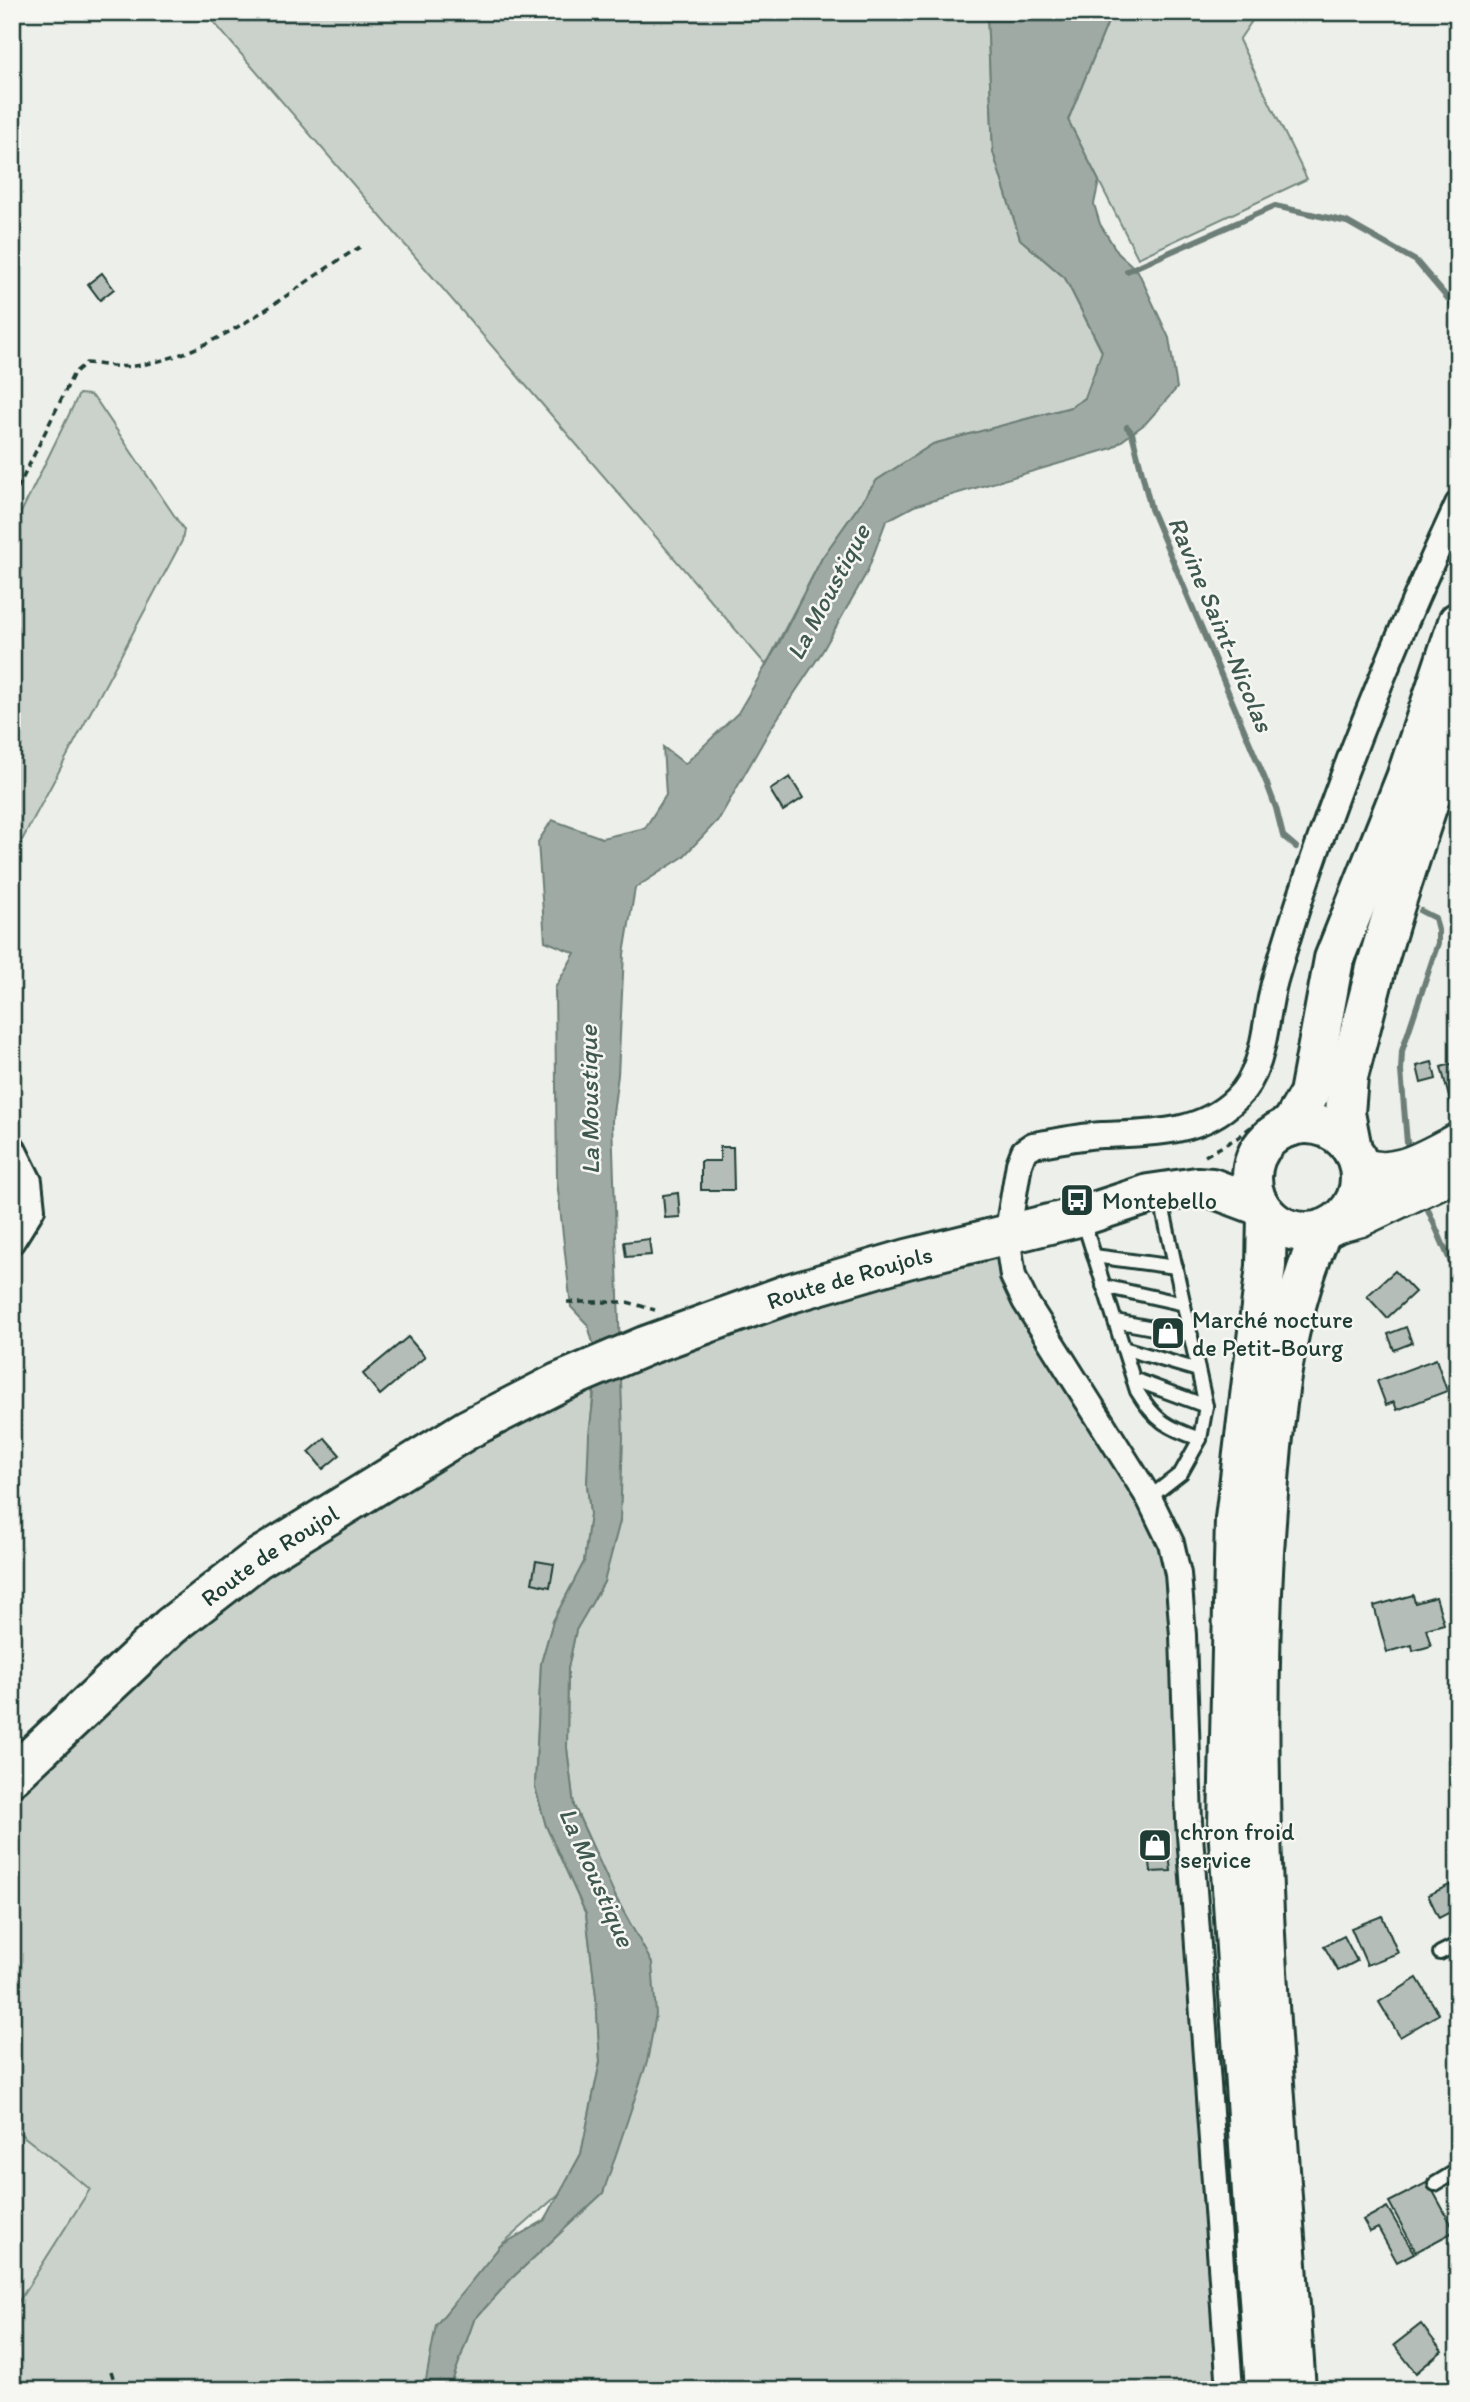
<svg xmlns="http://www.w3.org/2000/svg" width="1470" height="2402" font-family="Itim,sans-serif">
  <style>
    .built { fill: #dce0db }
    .green { fill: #cbd2cc; stroke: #758880; stroke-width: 2 }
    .water { fill: #9faaa4; stroke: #6c7e77; stroke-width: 2 }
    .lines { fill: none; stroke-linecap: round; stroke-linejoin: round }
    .stream { stroke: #6c7e77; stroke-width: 6 }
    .building { fill: #b4bdb8; stroke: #1f3d34; stroke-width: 2 }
    .service-casing { stroke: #1f3d34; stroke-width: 18 }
    .minor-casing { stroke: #1f3d34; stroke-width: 30 }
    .secondary-casing { stroke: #1f3d34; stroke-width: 42 }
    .primary-casing { stroke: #1f3d34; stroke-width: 44 }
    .trunk-casing { stroke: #1f3d34; stroke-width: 44 }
    .path { stroke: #1f3d34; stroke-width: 3.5; stroke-dasharray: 7 5; stroke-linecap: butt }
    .service { stroke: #f6f6f2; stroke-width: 12 }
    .minor { stroke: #f6f6f2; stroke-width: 24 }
    .secondary { stroke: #f6f6f2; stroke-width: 37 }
    .primary { stroke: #f6f6f2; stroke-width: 38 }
    .trunk { stroke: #f6f6f2; stroke-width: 38 }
    .labels { text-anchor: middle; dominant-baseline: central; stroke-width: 5; stroke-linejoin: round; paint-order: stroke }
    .poi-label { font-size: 24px; fill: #1f3d34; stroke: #f6f6f2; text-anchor: start }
    .street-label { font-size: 24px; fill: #1f3d34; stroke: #f6f6f2 }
    .water-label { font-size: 26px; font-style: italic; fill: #3f5850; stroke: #f6f6f2 }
  </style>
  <rect width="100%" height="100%" fill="#edefea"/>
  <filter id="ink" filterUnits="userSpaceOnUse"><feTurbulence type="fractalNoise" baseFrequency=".0143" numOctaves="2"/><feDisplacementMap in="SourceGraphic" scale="14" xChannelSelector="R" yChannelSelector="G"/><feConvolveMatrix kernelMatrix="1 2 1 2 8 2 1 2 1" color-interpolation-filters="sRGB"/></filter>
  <g filter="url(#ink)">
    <polygon class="built" points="12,2127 90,2189 12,2312"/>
    <g class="green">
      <polygon points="205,12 987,12 993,152 1020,239 1065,278 1102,352 1085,398 1071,407 933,444 877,480 822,558 766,665"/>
      <polygon points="1112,12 1258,12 1239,40 1307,179 1138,258 1068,120"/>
      <polygon points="79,394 90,395 97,401 184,530 182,541 12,859 12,531"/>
      <polygon points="1007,1236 1013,1276 1171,1543 1230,2390 449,2390 474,2320 511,2279 603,2193 614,2156 649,1959 616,1898 574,1806 567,1748 568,1668 576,1630 604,1582 622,1366"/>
      <polygon points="594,1380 587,1484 590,1514 584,1562 553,1621 541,1663 535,1786 546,1826 586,1914 596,1997 600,2062 581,2154 559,2194 500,2246 422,2390 12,2390 12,2312 90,2189 12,2127 12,1776 257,1559"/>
    </g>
    <polygon class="water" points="987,12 1112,12 1068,120 1099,181 1094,204 1100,224 1118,253 1138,271 1169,338 1177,388 1146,423 1112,448 914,506 886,521 867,572 822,652 771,728 719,819 683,857 635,888 624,954 618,1075 612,1121 623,1438 620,1521 604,1582 576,1630 568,1668 567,1748 574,1806 616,1898 652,1963 656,2014 647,2062 603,2193 511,2279 474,2320 449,2390 422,2390 426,2380 436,2325 500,2246 545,2220 581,2154 600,2062 596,1997 586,1914 546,1826 535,1787 541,1663 553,1621 584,1562 590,1514 587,1484 589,1434 594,1394 594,1347 588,1325 571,1307 557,1181 555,988 575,953 545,941 538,842 552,820 602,838 645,828 666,795 663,747 685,764 738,713 779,643 822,558 877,480 933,444 1071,407 1085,398 1102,351 1065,278 1020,239 993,152"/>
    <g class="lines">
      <g class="stream">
        <polyline points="1127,271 1275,206 1347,222 1416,261 1450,301 1458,315"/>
        <polyline points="1127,427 1132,433 1151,509 1267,784 1276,808 1283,836 1296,847"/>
        <polyline points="1407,1143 1401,1071 1402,1051 1438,943 1438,930 1435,918 1421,911"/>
        <polyline points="1426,1205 1458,1279"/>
      </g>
    </g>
    <g class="building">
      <polygon points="102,273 114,289 100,300 88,284"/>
      <polygon points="790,777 803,798 783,811 770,790"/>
      <polygon points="1432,1062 1436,1079 1421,1083 1417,1066"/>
      <polygon points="1458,1062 1458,1115 1454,1116 1441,1067"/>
      <polygon points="720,1147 733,1147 734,1190 701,1190 701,1161 720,1161"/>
      <polygon points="678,1193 680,1217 665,1218 663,1195"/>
      <polygon points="649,1239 651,1255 626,1257 624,1242"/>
      <polygon points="1395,1271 1415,1292 1387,1318 1367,1296"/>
      <polygon points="1406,1327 1412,1343 1394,1350 1388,1334"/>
      <polygon points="408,1337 425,1357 380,1395 363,1374"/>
      <polygon points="1436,1359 1447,1391 1397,1410 1394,1402 1386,1405 1377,1381"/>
      <polygon points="325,1438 340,1455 323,1469 309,1452"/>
      <polygon points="536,1561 554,1564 550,1587 532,1583"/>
      <polygon points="1413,1595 1415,1603 1436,1597 1444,1624 1426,1629 1431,1646 1413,1651 1412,1645 1387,1652 1374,1606"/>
      <polygon points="1166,1831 1171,1871 1151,1872 1147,1833"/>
      <polygon points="1458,1881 1458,1908 1439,1918 1428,1895"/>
      <polygon points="1382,1916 1398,1953 1367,1965 1351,1928"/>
      <polygon points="1344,1936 1357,1961 1338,1971 1324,1946"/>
      <polygon points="1417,1978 1439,2014 1400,2037 1379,2002"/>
      <polygon points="1428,2182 1455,2231 1416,2252 1389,2202"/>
      <polygon points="1387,2207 1414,2253 1397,2262 1378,2228 1370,2232 1363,2220"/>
      <polygon points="1421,2324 1442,2351 1416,2373 1394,2345"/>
    </g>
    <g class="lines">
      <g class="service-casing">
        <g id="service">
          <path d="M1083,1220L1137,1391C1155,1421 1168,1428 1200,1439"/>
          <polyline points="1094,1256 1176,1267"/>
          <polyline points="1103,1286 1184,1304"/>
          <polyline points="1115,1321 1191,1335"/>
          <polyline points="1123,1348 1198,1370"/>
          <polyline points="1133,1379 1206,1406"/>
          <polyline points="1149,1498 1181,1473 1200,1439 1206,1406 1160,1196"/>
          <polyline points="1440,1953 1458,1944"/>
          <polyline points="1435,2184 1458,2170"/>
        </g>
      </g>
      <g class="minor-casing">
        <g id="minor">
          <polyline points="12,1147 29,1181 32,1209 12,1241"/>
          <path d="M1230,2390L1189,1821L1183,1635L1178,1574L1171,1543L1149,1498L1025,1301L1013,1276L1007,1236L1019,1164L1024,1151L1033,1145C1056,1142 1079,1136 1102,1135C1149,1133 1200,1135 1236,1099C1267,1069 1264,1019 1275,980C1322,817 1387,658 1458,504"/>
        </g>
      </g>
      <g class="secondary-casing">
        <g id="secondary">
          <path d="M1359,1165C1392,1182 1428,1157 1458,1142"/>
          <polyline points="1336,1224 1359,1218 1458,1171"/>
        </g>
      </g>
      <g class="primary-casing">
        <g id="primary">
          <circle cx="1306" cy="1178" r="54"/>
          <polyline points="1290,1127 1309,1094 1334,959 1406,778 1458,622"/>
          <polyline points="1352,1149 1345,1113 1348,1077 1376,968 1395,905 1458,712"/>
          <path id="s1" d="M12,1776L171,1626L257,1559L468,1429L558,1383L645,1346L791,1293L907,1259L1082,1216L1149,1194L1197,1187L1212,1188L1260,1206"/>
        </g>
      </g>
      <g class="trunk-casing">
        <g id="trunk">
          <polyline points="1265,2390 1228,1826 1235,1519 1266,1266 1267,1215"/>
          <path d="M1296,2390C1277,2111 1248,1831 1264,1552C1271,1444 1278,1331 1322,1230"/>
        </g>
      </g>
      <g class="path">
        <path d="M12,500L74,373L86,363C101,364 119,368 134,366C220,354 288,290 360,247"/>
        <polyline points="1205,1156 1237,1138 1262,1118"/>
        <polyline points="567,1302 627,1302 655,1310"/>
        <polyline points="111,2371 117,2390"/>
      </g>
      <use href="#service" class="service"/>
      <use href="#minor" class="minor"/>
      <use href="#secondary" class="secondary"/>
      <use href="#primary" class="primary"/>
      <use href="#trunk" class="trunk"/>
    </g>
  </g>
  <defs>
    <g id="bus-square" transform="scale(1.75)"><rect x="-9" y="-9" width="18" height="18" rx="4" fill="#1f3d34" stroke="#f6f6f2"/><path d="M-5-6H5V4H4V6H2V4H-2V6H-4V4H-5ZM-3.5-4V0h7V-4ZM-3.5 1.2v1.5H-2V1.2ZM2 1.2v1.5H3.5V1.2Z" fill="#fff"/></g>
    <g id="shop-square" transform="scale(1.75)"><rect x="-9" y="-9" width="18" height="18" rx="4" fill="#1f3d34" stroke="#f6f6f2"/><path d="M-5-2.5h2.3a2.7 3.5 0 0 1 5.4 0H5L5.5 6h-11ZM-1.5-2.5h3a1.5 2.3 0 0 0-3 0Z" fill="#fff"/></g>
  </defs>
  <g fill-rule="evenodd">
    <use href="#bus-square" x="1077" y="1200"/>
    <use href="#shop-square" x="1168" y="1333"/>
    <use href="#shop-square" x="1155" y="1845"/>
  </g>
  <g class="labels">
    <g class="poi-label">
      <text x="1102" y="1200">Montebello</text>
      <text x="1192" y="1319">Marché nocture<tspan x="1192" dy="28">de Petit-Bourg</tspan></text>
      <text x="1180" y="1831">chron froid<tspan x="1180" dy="28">service</tspan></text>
    </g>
    <g class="street-label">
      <text stroke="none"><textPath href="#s1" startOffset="987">Route de Roujols</textPath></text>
      <text stroke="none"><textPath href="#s1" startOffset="340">Route de Roujol</textPath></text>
    </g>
    <g class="water-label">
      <text transform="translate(828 592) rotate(-62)">La Moustique</text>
      <text transform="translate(1221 624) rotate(67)">Ravine Saint-Nicolas</text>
      <text transform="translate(589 1100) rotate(-91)">La Moustique</text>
      <text transform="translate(597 1877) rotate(66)">La Moustique</text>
    </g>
  </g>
  <rect width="1470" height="2402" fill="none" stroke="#f6f6f2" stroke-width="42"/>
  <rect x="21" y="21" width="1428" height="2360" fill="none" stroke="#1f3d34" stroke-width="2.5" filter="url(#ink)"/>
</svg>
